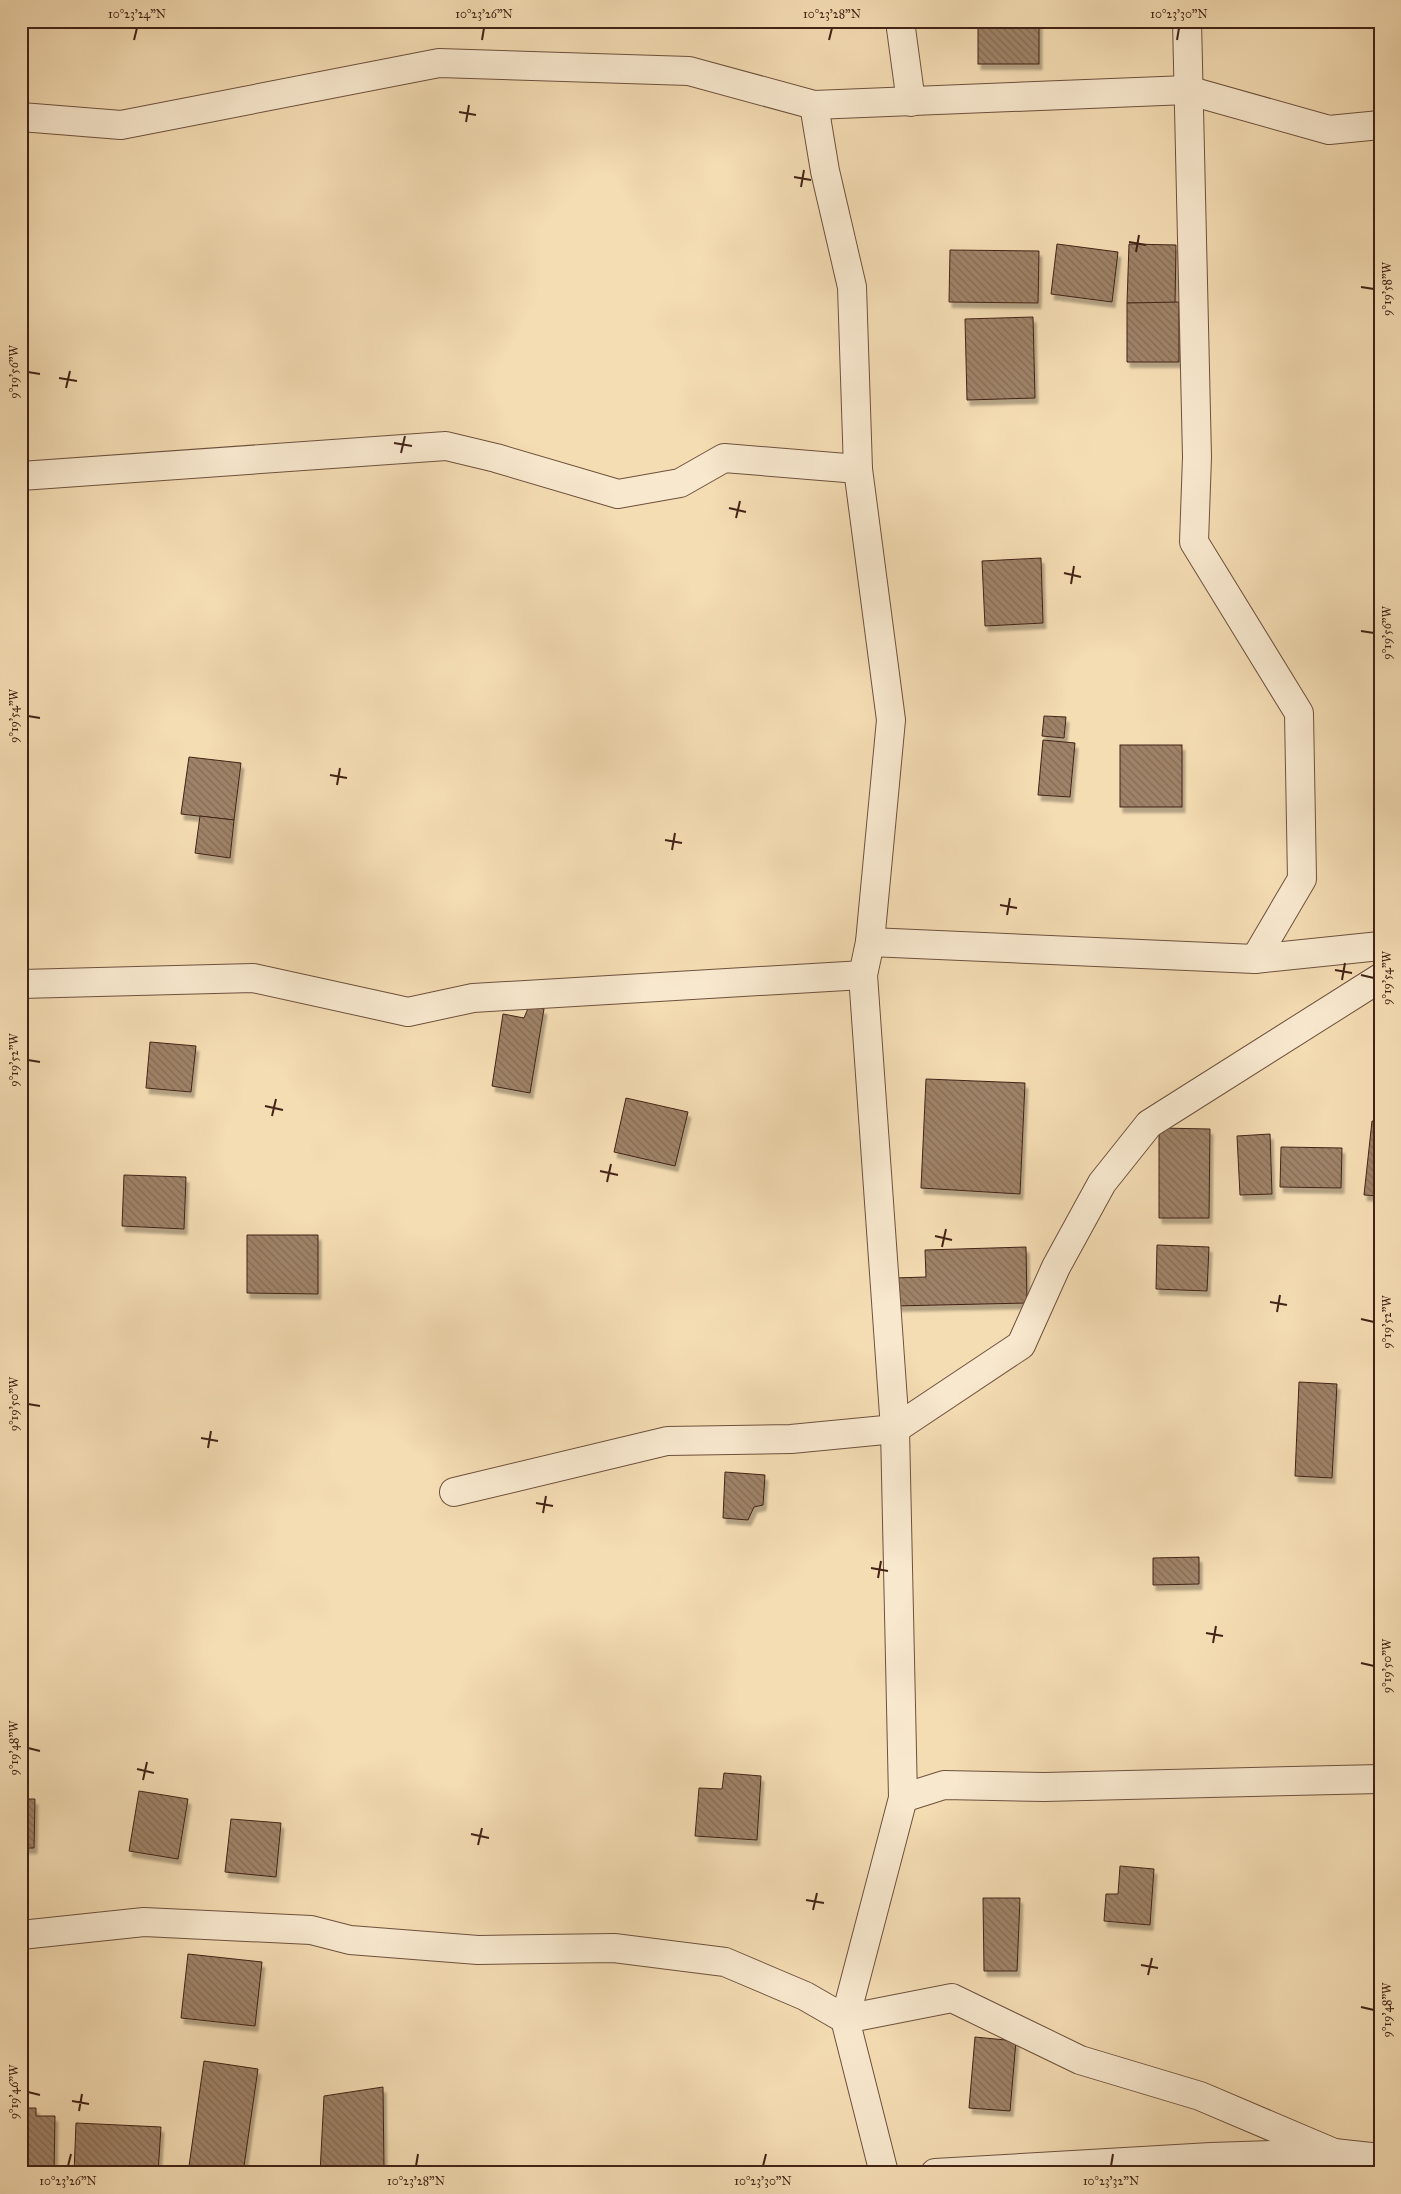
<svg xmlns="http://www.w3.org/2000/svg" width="1401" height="2194" font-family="'IM FELL Great Primer',serif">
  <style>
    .building { fill: url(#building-back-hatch); stroke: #422316; filter: url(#shadow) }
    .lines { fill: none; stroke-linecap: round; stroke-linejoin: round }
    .street-casing { stroke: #6e513d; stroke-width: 30 }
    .street { stroke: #f8e8ce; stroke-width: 28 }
    .ticks { fill: none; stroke: #422316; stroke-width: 2 }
    .neatline { fill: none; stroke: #422316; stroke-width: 2 }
    .ticks-label { font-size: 12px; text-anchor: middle; fill: #422316 }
  </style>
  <defs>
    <pattern id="building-back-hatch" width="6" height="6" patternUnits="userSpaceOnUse" patternTransform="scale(1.25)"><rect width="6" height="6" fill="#9f8368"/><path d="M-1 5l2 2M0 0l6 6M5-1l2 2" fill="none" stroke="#836b55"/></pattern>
    <filter id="shadow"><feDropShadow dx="3" dy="5.5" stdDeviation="1" flood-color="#0004"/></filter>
  </defs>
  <rect width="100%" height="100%" fill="#f4dcb3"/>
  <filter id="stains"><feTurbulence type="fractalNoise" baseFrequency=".004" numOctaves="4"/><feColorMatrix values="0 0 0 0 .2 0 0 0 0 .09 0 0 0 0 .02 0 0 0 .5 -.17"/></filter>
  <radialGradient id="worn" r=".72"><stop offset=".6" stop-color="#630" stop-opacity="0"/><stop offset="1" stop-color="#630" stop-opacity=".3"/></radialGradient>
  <g class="building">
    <rect x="978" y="21" width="61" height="43"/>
    <polygon points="1057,244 1118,252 1112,302 1051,294"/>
    <polygon points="1129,244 1176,245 1175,304 1127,303"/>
    <polygon points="950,250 1039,251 1038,303 949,302"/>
    <polygon points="1179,302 1179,362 1127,362 1127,303"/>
    <polygon points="1033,317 1035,398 967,400 965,319"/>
    <polygon points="1041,558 1043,623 985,626 982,561"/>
    <polygon points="1044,716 1066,717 1064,738 1042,736"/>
    <polygon points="1043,740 1075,743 1070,797 1038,795"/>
    <rect x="1120" y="745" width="62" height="62"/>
    <polygon points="189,757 241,763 234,820 181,814"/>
    <polygon points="200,816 234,820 230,858 195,853"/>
    <polygon points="529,1006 544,1009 530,1093 492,1086 503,1014 524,1018"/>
    <polygon points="150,1042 196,1046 191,1092 146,1088"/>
    <polygon points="926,1079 1025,1083 1020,1194 921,1188"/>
    <polygon points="626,1098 688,1112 675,1166 614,1152"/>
    <polygon points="1372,1121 1380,1122 1380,1196 1364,1195"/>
    <polygon points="1159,1128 1210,1129 1209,1218 1159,1218"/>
    <polygon points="1270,1134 1272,1194 1240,1195 1237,1136"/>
    <polygon points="1281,1147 1342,1148 1341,1188 1280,1187"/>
    <polygon points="124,1175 186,1177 184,1229 122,1226"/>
    <polygon points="247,1235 318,1235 318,1294 247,1293"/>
    <polygon points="1157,1245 1209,1247 1207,1291 1156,1289"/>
    <polygon points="1026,1247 1027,1303 894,1306 893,1278 926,1277 925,1250"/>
    <polygon points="1299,1382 1337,1384 1332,1478 1295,1476"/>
    <polygon points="725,1472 765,1475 763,1505 754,1507 748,1520 723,1518"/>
    <polygon points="1199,1557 1199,1584 1153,1585 1153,1558"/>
    <polygon points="724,1773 761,1776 757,1840 695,1836 699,1788 722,1789"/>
    <polygon points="139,1791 188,1799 178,1859 129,1851"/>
    <polygon points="21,1799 35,1799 34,1848 21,1848"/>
    <polygon points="231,1819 281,1823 276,1877 225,1872"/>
    <polygon points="1120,1866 1154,1869 1150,1925 1104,1921 1106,1894 1118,1894"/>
    <polygon points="983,1898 1020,1898 1017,1971 984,1971"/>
    <polygon points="188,1954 262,1962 255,2026 181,2018"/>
    <polygon points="975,2037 1016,2041 1010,2111 969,2108"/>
    <polygon points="204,2061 258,2069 243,2173 188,2173"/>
    <polygon points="383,2087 384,2170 320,2173 324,2096"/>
    <polygon points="21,2108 36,2108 36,2116 55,2116 54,2173 21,2173"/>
    <polygon points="76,2123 161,2127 158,2173 74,2173"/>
    <polygon points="667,2167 723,2173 666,2173"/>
  </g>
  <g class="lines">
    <g class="street-casing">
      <g id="street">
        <polyline points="900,21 911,102"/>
        <polyline points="1187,21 1197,457 1194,542 1299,713 1302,879 1255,959"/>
        <polyline points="814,105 1187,90 1329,130 1380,125"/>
        <polyline points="21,117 121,125 439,63 689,71 814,105 825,171 852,287 858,469 891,720 870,942 863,975 895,1429 903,1798 845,2019 952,1998 1080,2060 1200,2096 1334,2153"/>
        <polyline points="21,476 446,446 496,458 618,494 680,483 724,458 858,469"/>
        <polyline points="870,942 1255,959 1380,946"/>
        <polyline points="21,984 253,978 408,1012 473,998 863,975"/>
        <polyline points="454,1492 667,1441 791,1439 895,1429 1021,1345 1056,1267 1102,1183 1149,1124 1380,978"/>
        <polyline points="903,1798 944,1785 1044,1787 1380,1779"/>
        <polyline points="21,1935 144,1922 311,1930 350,1940 478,1950 614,1948 725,1962 805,1996 845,2019 884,2173"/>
        <polyline points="935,2173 1211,2157 1334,2153 1380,2158"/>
      </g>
    </g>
    <use href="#street" class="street"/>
  </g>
  <path class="ticks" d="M134,40L137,28M482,40L484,28M829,40L832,28M1177,40L1179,28M459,112L476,115M466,122L469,105M794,177L811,180M801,187L804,170M1129,242L1146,245M1136,252L1139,235M1361,287L1374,289M28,372L40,374M59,378L77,381M66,388L70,371M394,443L412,446M401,453L405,436M729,508L746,512M736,518L740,501M1064,573L1081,577M1071,584L1074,566M1361,631L1374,633M28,716L40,718M330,775L347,778M337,785L340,768M665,840L682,843M672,850L675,833M1000,905L1017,908M1007,915L1010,898M1335,970L1352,973M1361,975L1374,978M1342,980L1345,963M28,1060L40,1062M265,1106L283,1110M272,1116L276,1099M600,1171L618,1175M607,1182L611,1164M935,1236L952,1240M942,1247L946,1229M1270,1302L1287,1305M1277,1312L1280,1295M1361,1319L1374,1322M28,1404L40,1406M201,1438L218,1441M208,1448L211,1431M536,1503L553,1506M543,1513L546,1496M871,1568L888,1571M878,1578L881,1561M1206,1633L1223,1636M1213,1643L1216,1626M1361,1663L1374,1666M28,1748L40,1751M137,1769L154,1773M143,1780L147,1762M471,1834L489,1838M478,1845L482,1828M806,1900L824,1903M813,1910L817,1893M1141,1965L1158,1968M1148,1975L1152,1958M1361,2007L1374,2010M28,2092L40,2095M72,2101L89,2104M79,2111L82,2094M68,2166L71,2154M416,2166L418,2154M763,2166L766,2154M1111,2166L1113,2154"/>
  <rect width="1401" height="2194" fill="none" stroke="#f4dcb3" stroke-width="55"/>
  <rect x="28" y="28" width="1346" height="2138" class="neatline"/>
  <g class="ticks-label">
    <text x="137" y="18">10°23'24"N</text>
    <text x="484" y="18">10°23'26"N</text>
    <text x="832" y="18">10°23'28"N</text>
    <text x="1179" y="18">10°23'30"N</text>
    <text transform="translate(1387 289) rotate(-90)" y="4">9°19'58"W</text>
    <text transform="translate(14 372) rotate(-90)" y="4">9°19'56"W</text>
    <text transform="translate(1387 633) rotate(-90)" y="4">9°19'56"W</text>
    <text transform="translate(14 716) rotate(-90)" y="4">9°19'54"W</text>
    <text transform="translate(1387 978) rotate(-90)" y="4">9°19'54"W</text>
    <text transform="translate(14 1060) rotate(-90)" y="4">9°19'52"W</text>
    <text transform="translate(1387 1322) rotate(-90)" y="4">9°19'52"W</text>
    <text transform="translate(14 1404) rotate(-90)" y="4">9°19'50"W</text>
    <text transform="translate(1387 1666) rotate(-90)" y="4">9°19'50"W</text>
    <text transform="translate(14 1748) rotate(-90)" y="4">9°19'48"W</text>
    <text transform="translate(1387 2010) rotate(-90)" y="4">9°19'48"W</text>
    <text transform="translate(14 2092) rotate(-90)" y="4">9°19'46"W</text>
    <text x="68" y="2185">10°23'26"N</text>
    <text x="416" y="2185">10°23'28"N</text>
    <text x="763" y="2185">10°23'30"N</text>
    <text x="1111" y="2185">10°23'32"N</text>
  </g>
  <rect width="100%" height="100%" filter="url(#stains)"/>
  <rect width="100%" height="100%" fill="url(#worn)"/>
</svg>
